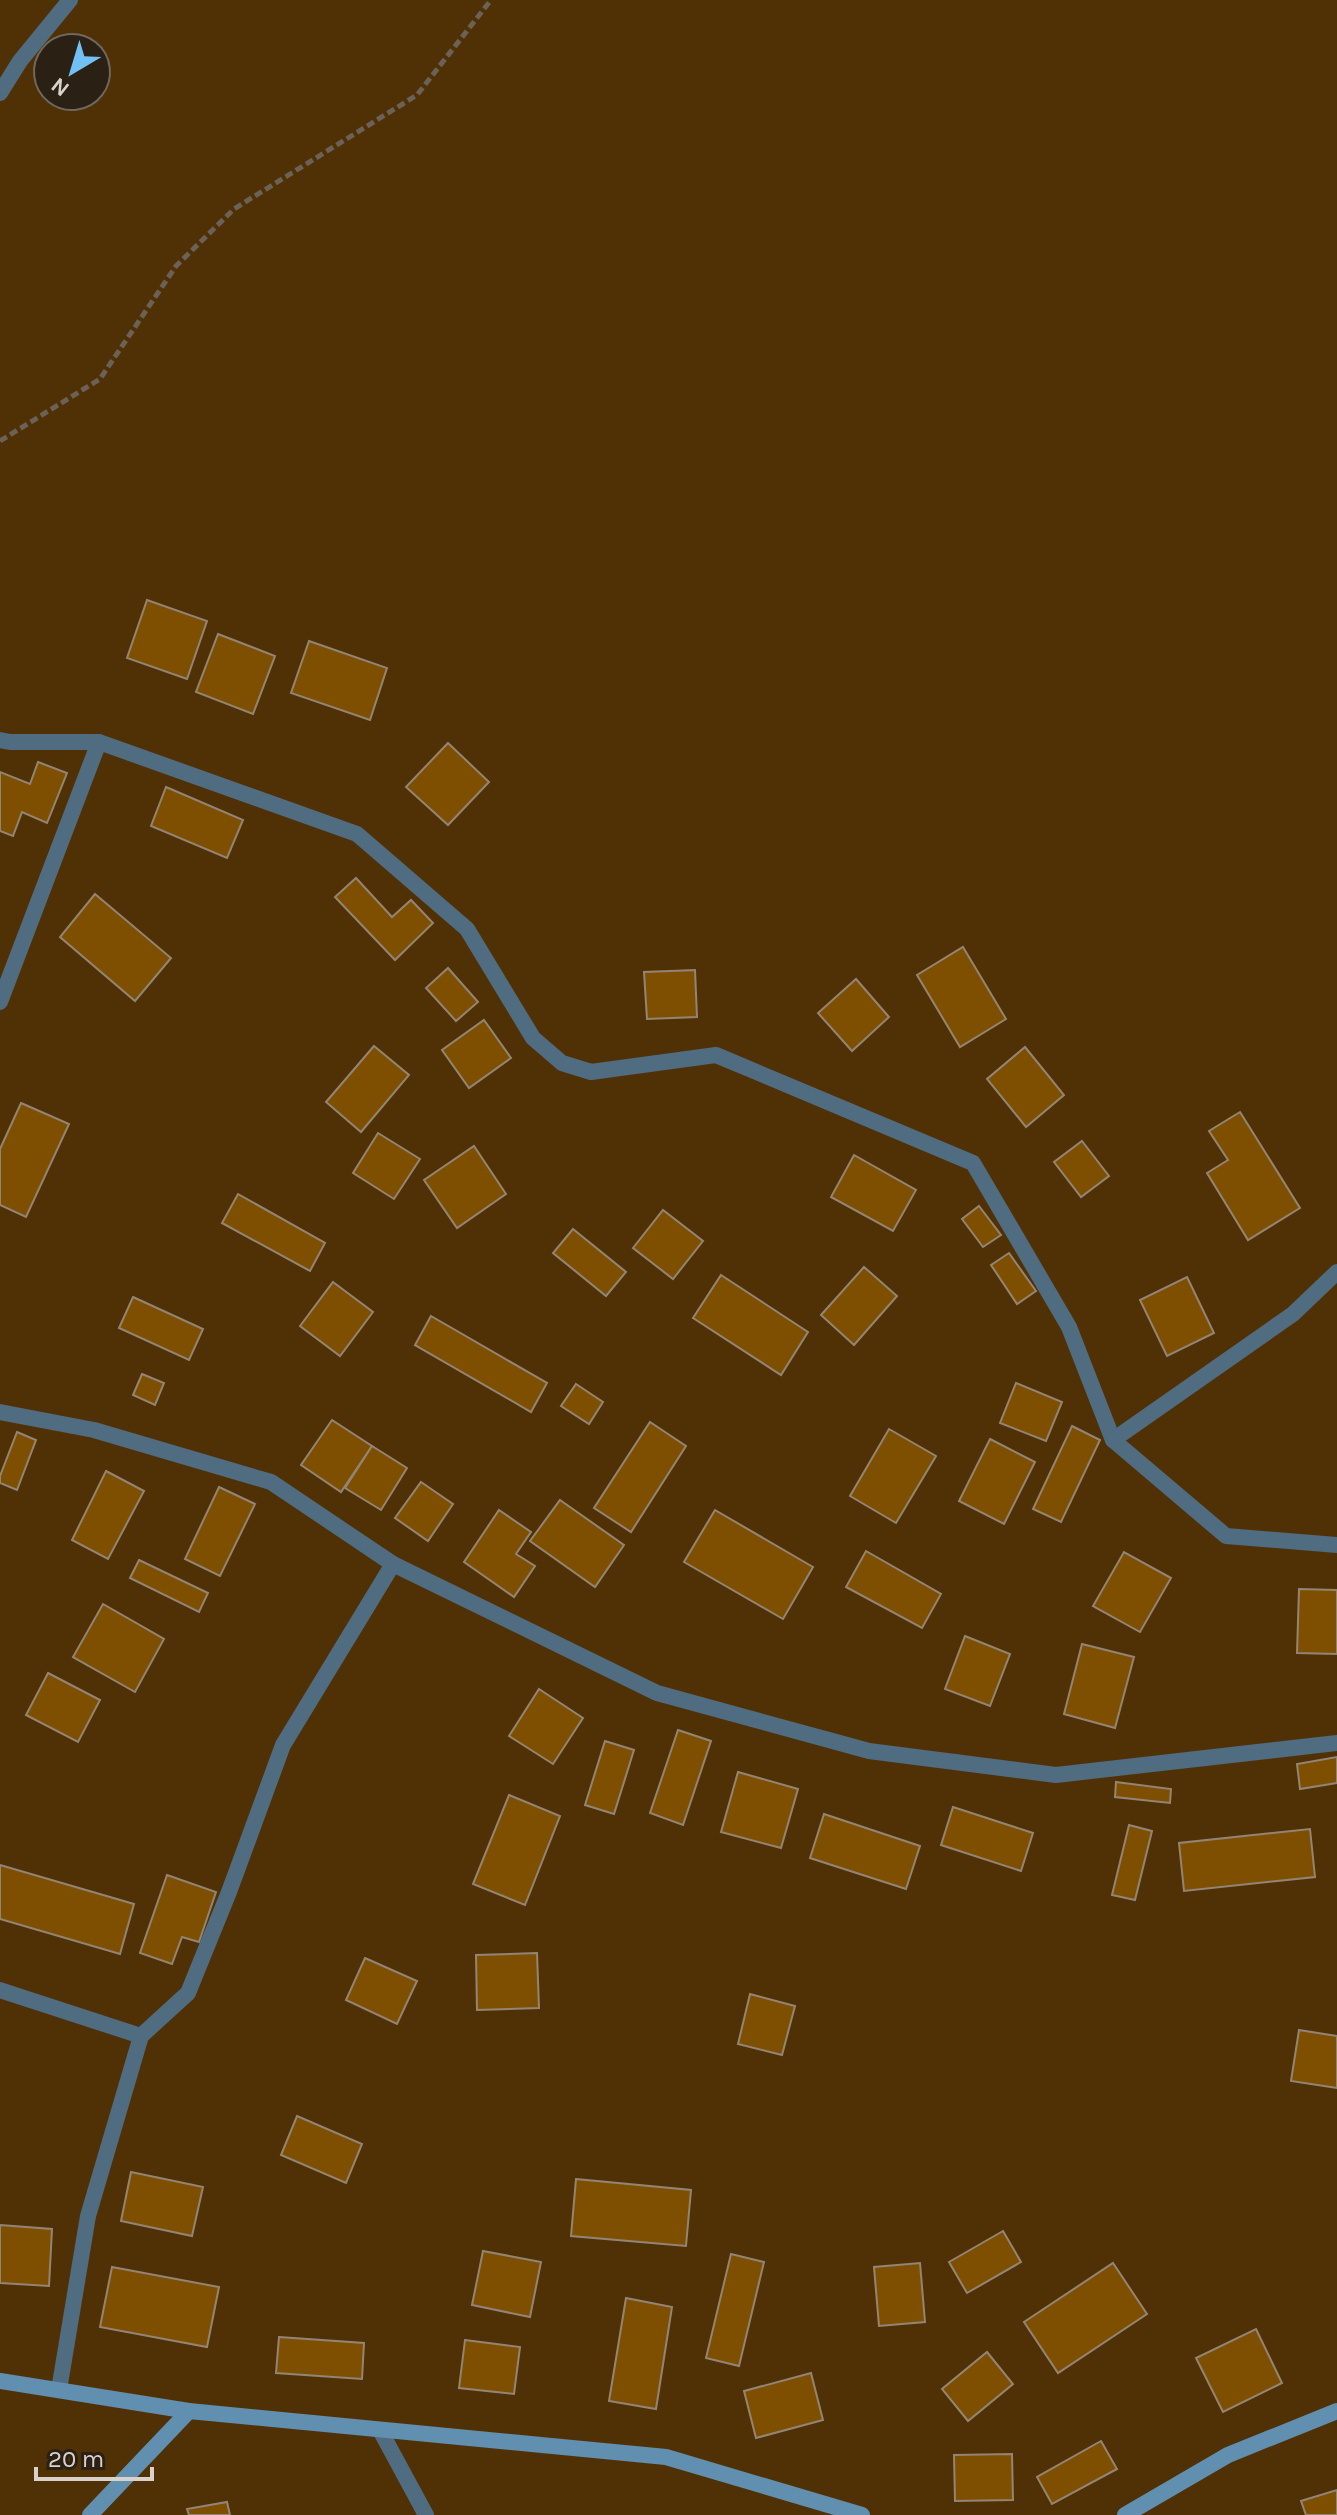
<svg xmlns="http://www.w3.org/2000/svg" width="1337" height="2515" font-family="Karla,sans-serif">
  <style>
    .green { fill: #503105; fill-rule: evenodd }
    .building { fill: #7f4f00; stroke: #928576; stroke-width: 2 }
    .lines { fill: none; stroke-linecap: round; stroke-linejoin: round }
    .path { stroke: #6b6156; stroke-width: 5; stroke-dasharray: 8 4; stroke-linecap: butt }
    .street { stroke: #4f6c80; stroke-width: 16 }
    .secondary { stroke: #618faf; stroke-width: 16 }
  </style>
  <rect width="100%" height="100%" fill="#34291d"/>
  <path class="green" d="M0,0H1337V2515H0ZM48,48H96V96H48Z"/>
  <g class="building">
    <polygon points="147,600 207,621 187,679 127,658"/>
    <polygon points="218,634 275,656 253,714 196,692"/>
    <polygon points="309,641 387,668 370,720 291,693"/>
    <polygon points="448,743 489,782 448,825 406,787"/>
    <polygon points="38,762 67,773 47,823 22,812 13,836 0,831 0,772 30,784"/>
    <polygon points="166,787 243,820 227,858 151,826"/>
    <polygon points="356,878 392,917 411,900 433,923 395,960 335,897"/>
    <polygon points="95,894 171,958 135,1001 60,937"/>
    <polygon points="963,947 1006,1019 960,1047 917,975"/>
    <polygon points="448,968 478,1002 456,1021 426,988"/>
    <polygon points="695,970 697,1017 647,1019 644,972"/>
    <polygon points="856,979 889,1017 852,1051 818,1013"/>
    <polygon points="484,1020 511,1058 469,1088 442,1050"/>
    <polygon points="374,1046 409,1075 361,1132 326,1102"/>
    <polygon points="1025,1047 1064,1095 1026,1127 987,1079"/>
    <polygon points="21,1103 69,1124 26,1217 0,1205 0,1149"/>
    <polygon points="1240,1112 1300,1208 1248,1240 1207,1173 1228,1160 1209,1131"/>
    <polygon points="378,1133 420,1159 394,1199 353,1173"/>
    <polygon points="1082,1141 1109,1176 1081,1197 1054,1162"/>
    <polygon points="474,1146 506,1194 457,1228 424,1180"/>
    <polygon points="854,1155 916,1190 893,1231 831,1197"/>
    <polygon points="238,1194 325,1243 310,1271 222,1223"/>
    <polygon points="979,1206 1001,1235 983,1247 962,1219"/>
    <polygon points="663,1210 703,1241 673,1279 633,1248"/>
    <polygon points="573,1229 626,1272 606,1296 553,1253"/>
    <polygon points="1009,1253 1036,1291 1017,1304 991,1265"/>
    <polygon points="864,1267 897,1296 854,1345 821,1315"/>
    <polygon points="721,1275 808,1332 781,1375 693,1318"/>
    <polygon points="1187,1277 1214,1333 1167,1356 1140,1300"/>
    <polygon points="333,1282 373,1312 340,1356 300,1326"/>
    <polygon points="133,1297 203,1329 189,1360 119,1328"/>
    <polygon points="431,1316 547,1383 531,1412 415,1345"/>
    <polygon points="142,1374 164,1383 155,1405 133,1395"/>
    <polygon points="1016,1383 1062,1402 1046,1441 1000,1423"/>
    <polygon points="576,1384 603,1402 589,1424 561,1406"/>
    <polygon points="332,1420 372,1446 341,1492 301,1465"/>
    <polygon points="650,1422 686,1446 631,1532 594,1508"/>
    <polygon points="1072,1426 1100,1440 1061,1522 1033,1509"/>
    <polygon points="889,1429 936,1456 896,1523 850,1496"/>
    <polygon points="17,1432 36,1440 17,1490 0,1483 0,1476"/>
    <polygon points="990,1439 1035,1462 1004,1524 959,1501"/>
    <polygon points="372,1446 407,1468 381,1510 345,1488"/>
    <polygon points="106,1471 144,1491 108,1559 72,1540"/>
    <polygon points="421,1482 453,1504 428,1541 395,1518"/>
    <polygon points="219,1487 255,1504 220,1576 185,1559"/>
    <polygon points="560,1500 624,1545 595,1587 530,1541"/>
    <polygon points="499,1510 531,1532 516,1554 535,1566 514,1597 464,1562"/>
    <polygon points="715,1510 813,1567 783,1619 684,1562"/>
    <polygon points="866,1551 941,1594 922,1628 846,1587"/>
    <polygon points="1124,1552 1171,1578 1140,1632 1093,1606"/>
    <polygon points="139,1560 208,1593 199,1612 130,1578"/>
    <polygon points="1299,1589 1337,1590 1337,1654 1297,1653"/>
    <polygon points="103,1604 164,1639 135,1692 73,1657"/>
    <polygon points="965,1636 1010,1654 990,1706 945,1689"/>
    <polygon points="1082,1644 1134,1657 1115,1728 1064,1714"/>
    <polygon points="48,1673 100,1700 78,1742 26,1715"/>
    <polygon points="539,1689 583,1718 553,1764 509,1736"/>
    <polygon points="678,1730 711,1741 683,1825 650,1813"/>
    <polygon points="605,1741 634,1750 614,1814 585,1805"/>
    <polygon points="1337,1757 1337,1783 1300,1789 1297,1764"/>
    <polygon points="738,1772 798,1789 781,1848 721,1832"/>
    <polygon points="1116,1782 1171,1789 1170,1803 1115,1797"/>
    <polygon points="509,1795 560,1816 525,1905 473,1884"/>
    <polygon points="953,1807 1033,1833 1021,1871 941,1845"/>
    <polygon points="824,1814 920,1846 906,1889 810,1858"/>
    <polygon points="1129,1825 1152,1831 1135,1900 1112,1895"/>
    <polygon points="1310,1829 1315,1877 1184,1891 1179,1843"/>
    <polygon points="0,1865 134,1904 120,1954 0,1919"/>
    <polygon points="167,1875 216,1892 199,1942 182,1937 172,1964 140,1953"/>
    <polygon points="537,1953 539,2008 477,2010 476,1955"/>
    <polygon points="365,1958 417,1981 397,2024 346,2000"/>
    <polygon points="750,1994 795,2006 782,2055 738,2044"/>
    <polygon points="1299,2030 1337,2036 1337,2088 1291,2081"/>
    <polygon points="297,2116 362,2144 346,2183 281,2155"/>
    <polygon points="131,2172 203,2187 192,2236 121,2221"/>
    <polygon points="576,2179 691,2190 686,2246 571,2236"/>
    <polygon points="0,2225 52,2229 49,2286 0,2283"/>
    <polygon points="1003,2231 1021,2262 967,2293 949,2262"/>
    <polygon points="483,2251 541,2262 530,2317 472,2305"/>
    <polygon points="731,2254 764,2262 739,2366 706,2358"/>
    <polygon points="920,2263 925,2322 879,2326 874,2267"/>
    <polygon points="1113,2263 1147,2314 1058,2373 1024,2322"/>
    <polygon points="112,2267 219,2287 207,2347 100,2327"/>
    <polygon points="626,2298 672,2307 656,2409 609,2401"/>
    <polygon points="1256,2329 1282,2383 1223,2412 1196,2358"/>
    <polygon points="279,2337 364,2343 362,2379 276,2373"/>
    <polygon points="465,2340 520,2347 514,2394 459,2388"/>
    <polygon points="987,2352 1013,2384 968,2421 942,2389"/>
    <polygon points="811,2373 823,2420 756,2438 744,2391"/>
    <polygon points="1101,2441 1117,2469 1052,2504 1037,2477"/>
    <polygon points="1012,2454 1013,2500 955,2501 954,2455"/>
    <polygon points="1337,2490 1337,2515 1306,2515 1301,2501"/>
    <polygon points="227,2502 230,2515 189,2515 187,2509"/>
  </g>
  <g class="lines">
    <polyline class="path" points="0,441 100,379 176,266 234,209 417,95 491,0"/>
    <g class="street">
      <polyline points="0,93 20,61 70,0"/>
      <polyline points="0,740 10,742 99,742 357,834 467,929 533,1038 562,1063 591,1072 716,1055 973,1163 1069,1327 1113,1440 1226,1536 1337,1545"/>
      <polyline points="0,1002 99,742"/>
      <polyline points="0,1412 94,1430 271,1482 393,1564 657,1693 869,1751 1056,1775 1337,1743"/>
      <polyline points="1113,1440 1293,1314 1337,1272"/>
      <polyline points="0,1990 141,2036 188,1993 229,1892 283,1745 393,1564"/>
      <polyline points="59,2390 88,2216 141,2036"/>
      <polyline points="380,2430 426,2515"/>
    </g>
    <g class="secondary">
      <polyline points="0,2381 189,2411 666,2457 862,2515"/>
      <polyline points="90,2515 189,2411"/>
      <polyline points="1125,2515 1228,2455 1337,2411"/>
    </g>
  </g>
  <g transform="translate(72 72) rotate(218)"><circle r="38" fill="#2a2014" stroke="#70675d" stroke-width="2"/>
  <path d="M0-6L14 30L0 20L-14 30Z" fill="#72c1f5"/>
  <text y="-12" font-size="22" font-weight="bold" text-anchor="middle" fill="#d9d2ca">N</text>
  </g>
  <path d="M36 2467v12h116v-12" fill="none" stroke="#d9d2ca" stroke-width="4"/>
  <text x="48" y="2467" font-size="24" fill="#d9d2ca" stroke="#2a2014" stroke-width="6" paint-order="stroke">20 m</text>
</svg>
